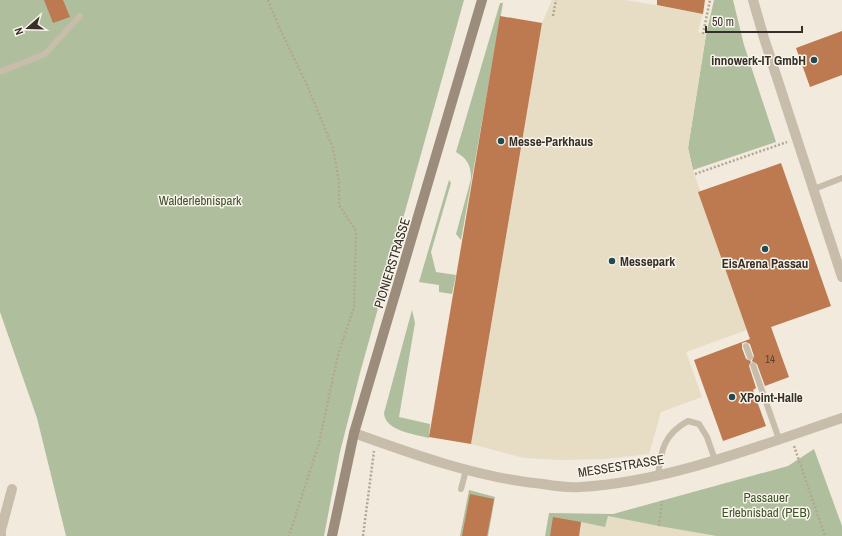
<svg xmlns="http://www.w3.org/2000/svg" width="842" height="536" font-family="'Archivo Narrow',sans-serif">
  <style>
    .green { fill: #afbf9e }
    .plaza { fill: #e7ddc5 }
    .building { fill: #bd794f }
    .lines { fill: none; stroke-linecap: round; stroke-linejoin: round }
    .path { stroke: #b4a694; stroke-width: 2.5; stroke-dasharray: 2 2; stroke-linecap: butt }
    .service { stroke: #c8bcaa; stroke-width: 6 }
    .minor { stroke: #c8bcaa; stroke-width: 10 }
    .secondary { stroke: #9b8c7b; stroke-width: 10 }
    .poi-dot { fill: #214a54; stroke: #f8f4e9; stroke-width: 1.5 }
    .labels { text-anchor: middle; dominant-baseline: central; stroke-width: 3; stroke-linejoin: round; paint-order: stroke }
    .number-label { font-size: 11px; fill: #584232 }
    .poi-label { font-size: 13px; font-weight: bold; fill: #362f29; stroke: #f8f4e9; text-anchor: start }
    .park-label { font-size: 13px; fill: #40522e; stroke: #f8f4e9 }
    .street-label { font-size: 13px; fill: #362f29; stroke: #f8f4e9 }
  </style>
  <rect width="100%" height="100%" fill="#f1eadd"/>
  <g class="green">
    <polygon points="0,0 464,0 360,373 340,452 324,536 66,536 37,418 0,312"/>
    <polygon points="714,0 733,0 744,45 776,142 693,170 688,148 706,35"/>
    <path d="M500,3H503L461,240L456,234L471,179C471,166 468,159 456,152Z"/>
    <polygon points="449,180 451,183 431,252 436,272 456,275 452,294 439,292 439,285 419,282"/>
    <path d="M412,310L415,323L399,417L430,424L429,438C414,434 385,431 384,413Z"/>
    <polygon points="814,449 842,526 842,536 545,536 549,513 613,514 788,466"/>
    <polygon points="469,490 495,497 488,536 460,536"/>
  </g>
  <g class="plaza">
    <polygon points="552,0 625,0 703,13 698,32 706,35 688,148 693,170 747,330 686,352 702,397 661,412 649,454 605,459 561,460 524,458 471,444 542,23"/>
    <polygon points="608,516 659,526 717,536 579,536 581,522 605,527"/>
  </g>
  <g class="building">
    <polygon points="44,0 63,0 70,17 53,23"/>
    <polygon points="657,0 705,0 703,14 657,5"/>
    <polygon points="500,16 542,23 471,444 429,437"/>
    <polygon points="842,31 842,75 810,87 796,48"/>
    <polygon points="781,163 831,306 771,327 789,377 765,386 757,364 752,361 754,356 750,344 746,342 742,343 742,348 746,359 751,361 749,366 756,388 753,390 766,426 723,441 694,360 750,339 698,192"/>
    <polygon points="470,494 494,499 487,536 462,536"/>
    <polygon points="553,517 581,522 579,536 550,536"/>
  </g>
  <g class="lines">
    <g class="path">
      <polyline points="268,0 279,27 307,85 333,148 339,182 339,205 356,231 354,307 338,355 319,443 289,536"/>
      <polyline points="553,16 556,0"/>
      <polyline points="703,34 710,0"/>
      <polyline points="695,174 787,142"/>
      <polyline points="794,446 825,536"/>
      <polyline points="659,526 662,501"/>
      <polyline points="363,536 374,451"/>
    </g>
    <g class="service">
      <polyline points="0,72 45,54 80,16"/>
      <polyline points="814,189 842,178"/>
      <polyline points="746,346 750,357"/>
      <polyline points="753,365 779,439"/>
      <path d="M658,475C661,450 664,434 688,421L699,424L707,437L715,460"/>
      <polyline points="461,489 466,470"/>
    </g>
    <g class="minor">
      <polyline points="753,0 764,38 842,277"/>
      <path d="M354,433C415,455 479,478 543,484C555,486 568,488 580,487C667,482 759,446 842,418"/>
      <polyline points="1,536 1,530 12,489"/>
    </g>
    <polyline class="secondary" points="332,536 354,433 482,0"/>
  </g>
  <g class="poi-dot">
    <circle cx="814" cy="60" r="4"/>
    <circle cx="501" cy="141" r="4"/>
    <circle cx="765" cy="249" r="4"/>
    <circle cx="612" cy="261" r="4"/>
    <circle cx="732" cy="397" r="4"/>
  </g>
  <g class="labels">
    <g class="number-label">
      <text x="770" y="359">14</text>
    </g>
    <g class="poi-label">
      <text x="806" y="60" text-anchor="end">innowerk-IT GmbH</text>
      <text x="509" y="141">Messe-Parkhaus</text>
      <text x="620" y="261">Messepark</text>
      <text x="765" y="263" text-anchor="middle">EisArena Passau</text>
      <text x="740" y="397">XPoint-Halle</text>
    </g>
    <g class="park-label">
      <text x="200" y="200">Walderlebnispark</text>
      <text x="766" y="497">Passauer<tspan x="766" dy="15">Erlebnisbad (PEB)</tspan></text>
    </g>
    <g class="street-label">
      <text transform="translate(392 263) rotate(-73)">PIONIERSTRASSE</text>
      <text transform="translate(621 466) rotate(-9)">MESSESTRASSE</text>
    </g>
  </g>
  <g transform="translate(28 28) rotate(250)" stroke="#f8f4e9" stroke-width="3" paint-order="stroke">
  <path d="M0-3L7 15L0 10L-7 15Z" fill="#362f29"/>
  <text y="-6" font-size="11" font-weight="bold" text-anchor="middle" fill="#362f29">N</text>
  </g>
  <path d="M706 26v6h96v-6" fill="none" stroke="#362f29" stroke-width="2"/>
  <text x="712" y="26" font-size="12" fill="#362f29" stroke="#f8f4e9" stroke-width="3" paint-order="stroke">50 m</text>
</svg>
